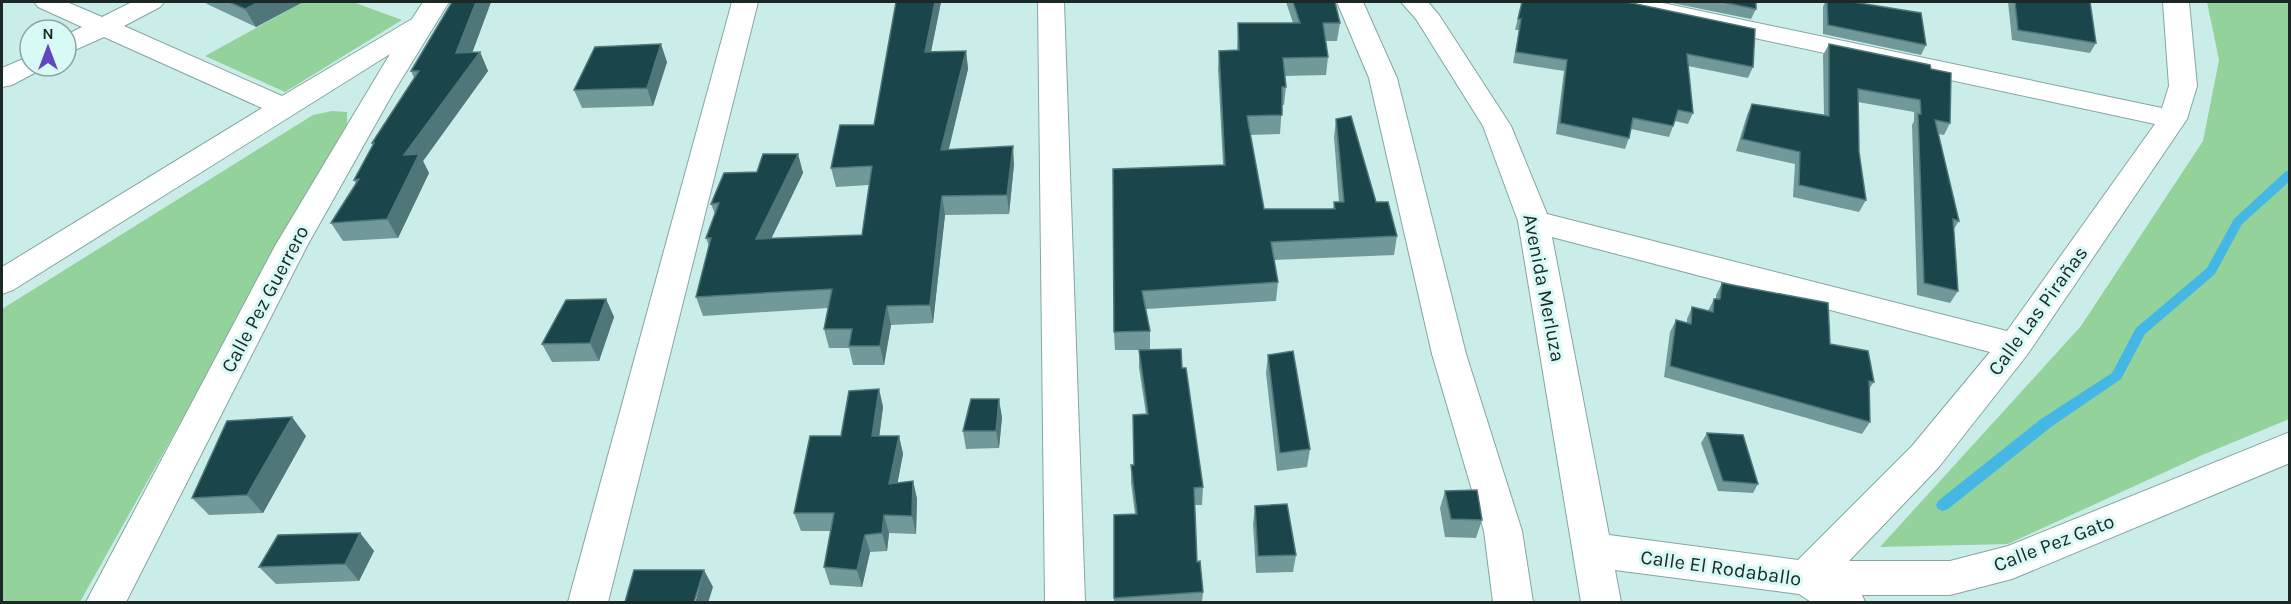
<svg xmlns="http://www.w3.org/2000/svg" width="2291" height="604" font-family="Karla,sans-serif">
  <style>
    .green { fill: #93d29b }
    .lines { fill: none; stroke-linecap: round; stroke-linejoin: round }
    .stream { fill: #44b7e5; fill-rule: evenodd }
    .minor-casing { stroke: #85a6a2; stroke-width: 2 }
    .minor { fill: #fff; fill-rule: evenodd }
    .wall { fill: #72999a }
    .shaded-wall { fill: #4f777a }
    .building { fill: #1a454b; stroke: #4f777a; stroke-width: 1.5 }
    .labels { text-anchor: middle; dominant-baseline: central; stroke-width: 6; stroke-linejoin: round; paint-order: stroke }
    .street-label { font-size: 20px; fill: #1b2826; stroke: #d7faf6 }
  </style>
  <rect width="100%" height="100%" fill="#caede9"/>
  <g class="green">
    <polygon points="303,2 353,2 402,20 285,92 205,56"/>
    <polygon points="2207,2 2289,2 2289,419 2200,456 2008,544 1880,547 2081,326 2203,141 2219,60"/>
    <polygon points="332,111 347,112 347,124 80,602 2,602 2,309 313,115"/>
  </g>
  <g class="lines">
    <polygon class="stream" points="2286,171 2290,171 2290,181 2242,224 2215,274 2145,334 2121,379 2051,427 1948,509 1943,511 1938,509 1936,505 1938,501 2041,419 2112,373 2136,328 2207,268 2234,219"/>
    <g class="minor-casing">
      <g id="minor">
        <polygon points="34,2 67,2 102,17 132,2 164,2 160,7 124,26 282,96 412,19 423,2 449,2 393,93 307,246 126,602 86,602 275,246 390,54 13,290 2,294 2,267 262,108 104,37 66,54 66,35 82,27 38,7"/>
        <polygon points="732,2 758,2 608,602 568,602"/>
        <polygon points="1038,2 1064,2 1085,602 1045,602"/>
        <polygon points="1337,2 1363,2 1397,78 1466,354 1522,531 1533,602 1493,602 1484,531 1432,354 1369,78"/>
        <path d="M1401,2H1428L1439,15L1511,126L1547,214L2007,331L2155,124L1624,10L1615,7L1611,2H1658L2162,108L2169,86L2163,2H2189L2197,86L2187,119L2027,355L1938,468L1849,561H1950L2008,546L2290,432V463L2012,579L1950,595H1862L1865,602H1811L1799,594L1615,570L1621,602H1581L1518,221L1483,126L1416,19ZM1552,237L1990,352L1912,446L1798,560L1609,535Z"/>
        <polygon points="30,56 30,66 42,66 40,70 12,85 2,87 2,68"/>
      </g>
    </g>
    <use href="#minor" class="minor"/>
  </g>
  <g class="wall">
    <polygon points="205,2 303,2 256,27 207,4"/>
    <polygon points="452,2 491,2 472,53 480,52 488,71 423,161 429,173 398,238 343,241 331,223 356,184 354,180 373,145 372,143 414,78 411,71"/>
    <polygon points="941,2 931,52 966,51 968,69 949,149 1014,164 1009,214 945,215 933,323 891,325 884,365 853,365 849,348 829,348 824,329 828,308 703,316 696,297 709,246 706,238 715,214 711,204 757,172 798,154 803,173 771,238 862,235 869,185 836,187 831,168 874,125"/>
    <polygon points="1286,2 1335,2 1340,23 1337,41 1326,41 1328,57 1326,75 1285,76 1286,87 1284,105 1282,105 1280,134 1250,135 1264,209 1333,209 1334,202 1339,202 1334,137 1336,119 1376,202 1397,236 1394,255 1274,260 1278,282 1276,301 1146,309 1150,331 1150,350 1115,350 1114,332 1223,165 1218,69 1219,51 1237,50 1238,23 1293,23"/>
    <polygon points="1522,2 1753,67 1748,78 1688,66 1693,113 1688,124 1675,121 1669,137 1631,129 1629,138 1625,149 1556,134 1564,71 1513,63 1519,30 1515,30"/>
    <polygon points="1667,2 1756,2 1756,9 1751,19"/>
    <polygon points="1825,2 1853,2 1926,45 1921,55 1823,34 1823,7"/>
    <polygon points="2008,2 2090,2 2096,43 2090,53 2012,40"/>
    <polygon points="1829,44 1931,69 1950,123 1944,135 1938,134 1959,221 1954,229 1958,291 1950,303 1917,295 1912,125 1914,121 1914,112 1858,102 1859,152 1866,200 1859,212 1793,197 1795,164 1736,151 1747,115 1752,104 1824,115 1823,55"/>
    <polygon points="667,62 653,106 582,108 574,90"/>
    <polygon points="1722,283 1830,344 1874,382 1869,389 1870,422 1862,434 1664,377 1670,332 1676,320 1687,323 1687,319 1692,307 1708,311 1714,299 1716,299 1716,295"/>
    <polygon points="606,299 614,317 599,361 552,362 542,344"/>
    <polygon points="1139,350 1182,368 1203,487 1202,505 1195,505 1197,562 1203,592 1202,603 1114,603 1114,515 1135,514 1131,483 1131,465 1134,465 1146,414 1139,368"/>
    <polygon points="1268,355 1310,449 1307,467 1277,471 1266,373"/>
    <polygon points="879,389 883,407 879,436 899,436 903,454 897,483 913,481 917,499 916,534 889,533 887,551 870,552 862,587 830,585 824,567 831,531 801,531 794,513 841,436"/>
    <polygon points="1002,417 999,448 966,449 963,431"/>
    <polygon points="1707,433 1758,484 1753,493 1718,491 1701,443"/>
    <polygon points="306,436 263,513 209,515 192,498"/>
    <polygon points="1445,491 1482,520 1476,538 1445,537 1440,508"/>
    <polygon points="1255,506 1296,555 1293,572 1256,573 1253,524"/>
    <polygon points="360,533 374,551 359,581 276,584 259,567"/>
  </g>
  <g class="shaded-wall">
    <polygon points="259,2 303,2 256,27 245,9"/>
    <polygon points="476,2 491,2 465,72 456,53"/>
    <polygon points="935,2 941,2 927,71 925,52"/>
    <polygon points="661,44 667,62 653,106 647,88"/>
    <polygon points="966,51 968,69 944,168 941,150"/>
    <polygon points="480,52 488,71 423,161 429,173 398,238 387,219 404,155"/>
    <polygon points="1013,146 1014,164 1009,214 1007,195"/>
    <polygon points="798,154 803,173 762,258 756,239"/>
    <polygon points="942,196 945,215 933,323 930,305"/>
    <polygon points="606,299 614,317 599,361 590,343"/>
    <polygon points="887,306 891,325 884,365 880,346"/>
    <polygon points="879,389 883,407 877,454 872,436"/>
    <polygon points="999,399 1002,417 999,448 996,431"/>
    <polygon points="292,417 306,436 263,513 247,495"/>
    <polygon points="899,436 903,454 894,502 889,484"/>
    <polygon points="913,481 917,499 916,534 912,516"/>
    <polygon points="884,515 889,533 887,551 882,533"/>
    <polygon points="360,533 374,551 359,581 345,564"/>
    <polygon points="865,535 870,552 862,587 857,570"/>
    <polygon points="704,570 713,587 708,603 695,603"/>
  </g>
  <g class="building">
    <polygon points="229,2 259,2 245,9"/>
    <polygon points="452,2 476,2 456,53 480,52 404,155 419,154 387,219 331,223 359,179 354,180 374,143 372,143 419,71 411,71"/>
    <polygon points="896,2 935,2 925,52 966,51 941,150 1013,146 1007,195 942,196 930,305 887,306 880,346 849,346 852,329 824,329 832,289 696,297 711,238 706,238 719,203 711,204 724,173 757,172 763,154 798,154 756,239 862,235 872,166 831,168 840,125 874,125"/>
    <polygon points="1293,2 1335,2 1340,23 1323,23 1328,57 1283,58 1286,87 1282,87 1282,115 1247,116 1264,209 1335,209 1334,202 1344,202 1336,119 1351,116 1376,202 1388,202 1397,236 1271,242 1278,282 1142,291 1150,331 1114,332 1113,169 1225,165 1219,51 1239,50 1238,23 1300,23"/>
    <polygon points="1522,2 1627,2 1755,29 1753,67 1687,54 1693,113 1678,110 1673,126 1633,118 1629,138 1560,123 1567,60 1516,52 1521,19 1518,19"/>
    <polygon points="1722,2 1756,2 1756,9"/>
    <polygon points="1827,2 1853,2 1921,13 1926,45 1828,25"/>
    <polygon points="2015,2 2090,2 2096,43 2018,30"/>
    <polygon points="661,44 647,88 574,90 595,47"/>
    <polygon points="1829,44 1930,65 1931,69 1951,73 1950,123 1935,120 1959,221 1953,219 1958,291 1924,283 1918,114 1921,114 1920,100 1858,89 1859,152 1866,200 1799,185 1800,152 1742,139 1752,104 1829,116"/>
    <polygon points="1722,283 1828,303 1830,344 1868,351 1874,382 1869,381 1870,422 1670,366 1676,320 1691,324 1692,307 1713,312 1714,299 1720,299"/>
    <polygon points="606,299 590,343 542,344 566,300"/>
    <polygon points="1181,349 1182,368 1186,368 1203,487 1194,488 1197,562 1200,561 1203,592 1114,598 1114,515 1137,514 1131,465 1134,465 1133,415 1148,414 1139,350"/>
    <polygon points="1293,351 1310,449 1280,453 1268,355"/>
    <polygon points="879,389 872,436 899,436 889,484 913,481 912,516 884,515 882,533 865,535 857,570 824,567 834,513 794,513 810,436 841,436 849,391"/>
    <polygon points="971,399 999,399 996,431 963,431"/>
    <polygon points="292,417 247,495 192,498 227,421"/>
    <polygon points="1707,433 1743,435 1758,484 1723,481"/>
    <polygon points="1477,490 1482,520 1451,519 1445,491"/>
    <polygon points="1287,504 1296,555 1258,556 1255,506"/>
    <polygon points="360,533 345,564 259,567 278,535"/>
    <polygon points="634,570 704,570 694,602 625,602"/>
  </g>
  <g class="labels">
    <g class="street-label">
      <text transform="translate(1544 288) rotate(79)">Avenida Merluza</text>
      <text transform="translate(265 299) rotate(-62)">Calle Pez Guerrero</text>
      <text transform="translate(2038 311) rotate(-54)">Calle Las Pirañas</text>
      <text transform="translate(2054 543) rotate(-21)">Calle Pez Gato</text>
      <text transform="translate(1721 568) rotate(8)">Calle El Rodaballo</text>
    </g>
  </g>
  <rect width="2291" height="604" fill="none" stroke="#1b2826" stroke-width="6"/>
  <g transform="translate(48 48)"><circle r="28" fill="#d7faf6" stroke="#8ca6a3" stroke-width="1.5"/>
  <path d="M0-4.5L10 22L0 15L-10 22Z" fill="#6246bf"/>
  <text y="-9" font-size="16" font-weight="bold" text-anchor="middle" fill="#1b2826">N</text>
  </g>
</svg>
